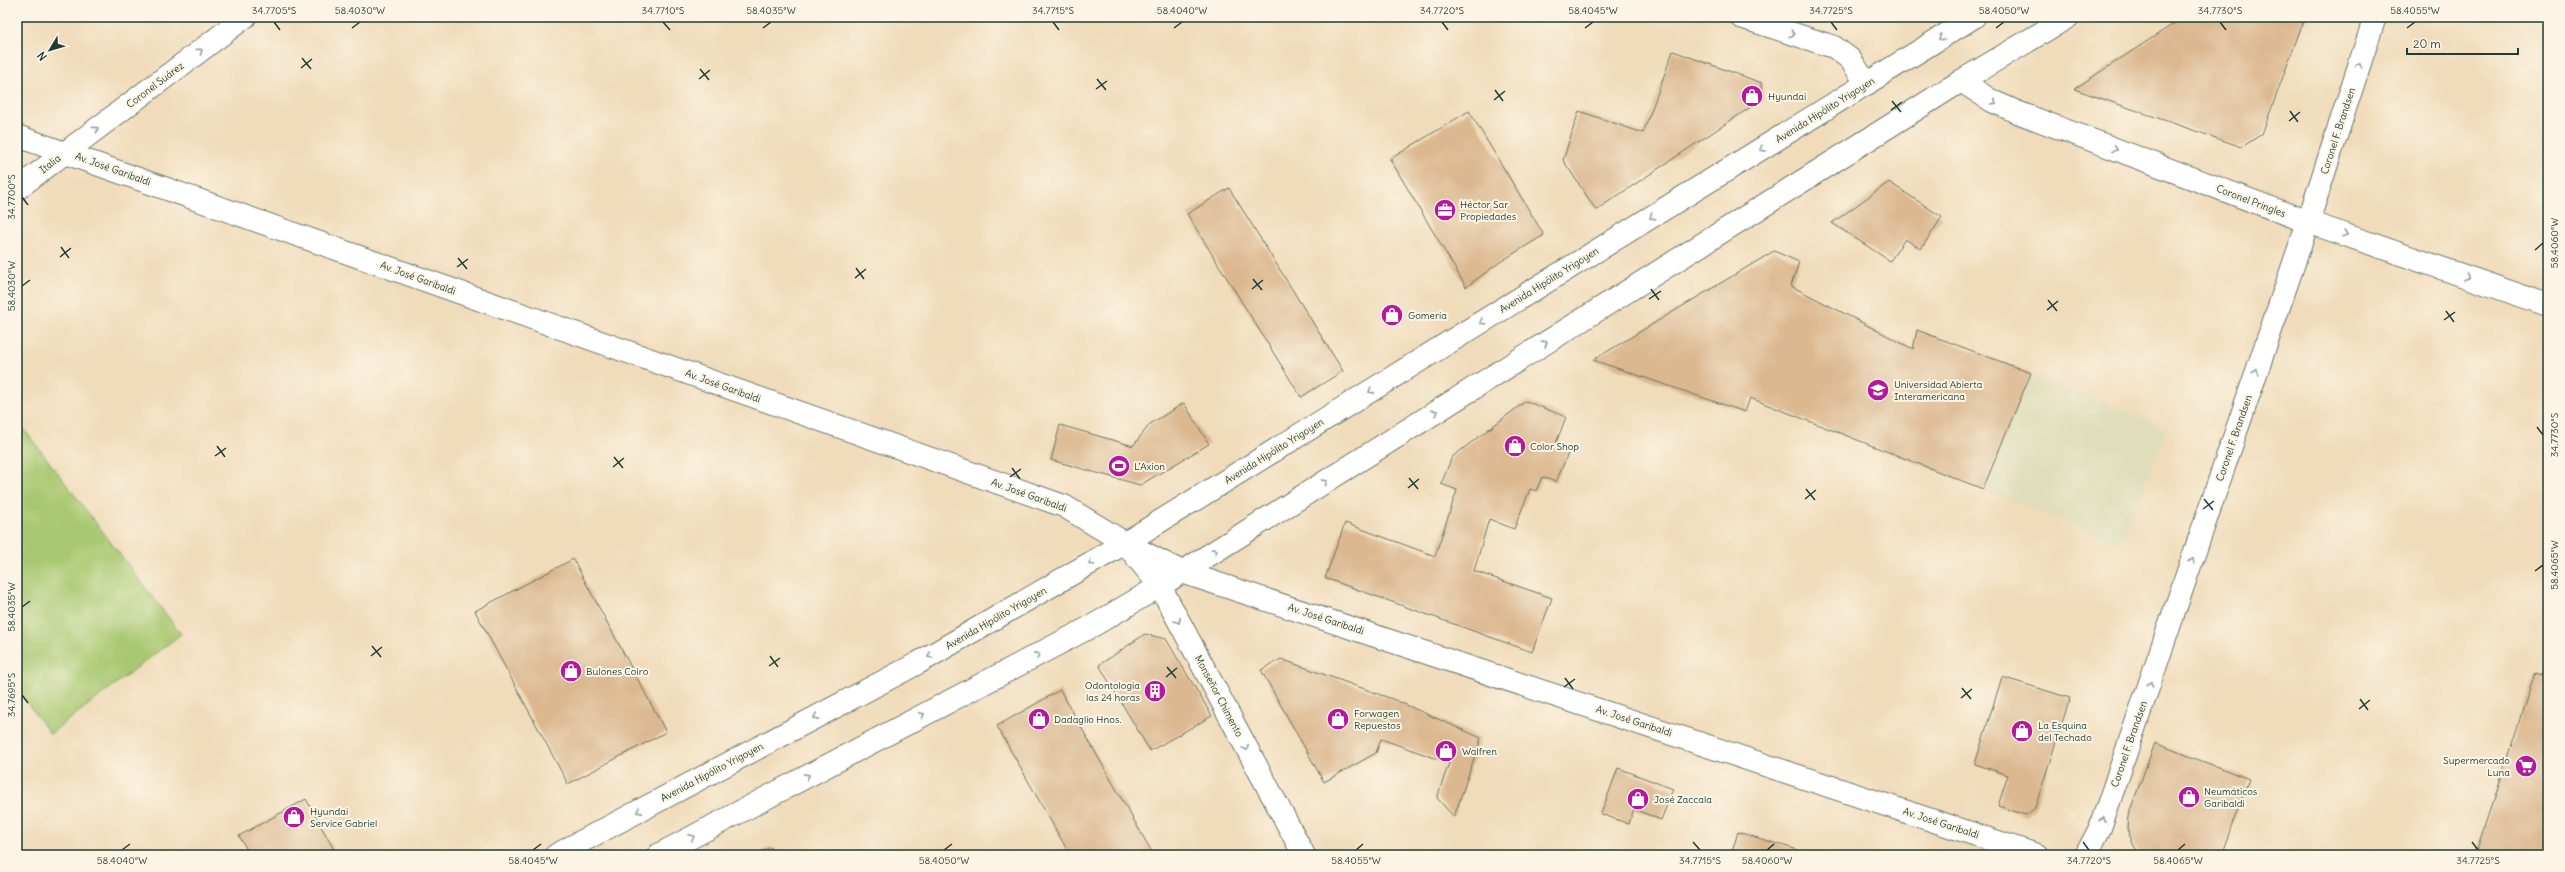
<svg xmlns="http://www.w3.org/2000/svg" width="2565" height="872" font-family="Delius,sans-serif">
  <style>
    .built { fill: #dfddbb }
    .green { fill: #a7c870; stroke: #638252 }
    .building { fill: #dbb88f }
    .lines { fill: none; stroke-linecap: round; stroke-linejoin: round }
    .minor-casing { stroke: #687463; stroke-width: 24 }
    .major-casing { stroke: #687463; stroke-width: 24 }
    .minor { stroke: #fff; stroke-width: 22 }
    .major { stroke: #fff; stroke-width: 22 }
    .oneway { stroke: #8f9e9a }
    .ticks { fill: none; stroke: #1f3d34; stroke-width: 1.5 }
    .labels { text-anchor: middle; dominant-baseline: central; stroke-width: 4; stroke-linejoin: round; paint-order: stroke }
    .street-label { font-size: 10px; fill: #1f3d34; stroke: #fcf5e5 }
    .poi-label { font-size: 10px; fill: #1f3d34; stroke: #fcf5e5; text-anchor: start }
    .neatline { fill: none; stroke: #1f3d34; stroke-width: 1.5 }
    .ticks-label { font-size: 10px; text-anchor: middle; fill: #1f3d34 }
  </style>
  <rect width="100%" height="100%" fill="#fcf5e5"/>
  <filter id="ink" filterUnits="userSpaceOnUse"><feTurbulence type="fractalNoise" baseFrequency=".025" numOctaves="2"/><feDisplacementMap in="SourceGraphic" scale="8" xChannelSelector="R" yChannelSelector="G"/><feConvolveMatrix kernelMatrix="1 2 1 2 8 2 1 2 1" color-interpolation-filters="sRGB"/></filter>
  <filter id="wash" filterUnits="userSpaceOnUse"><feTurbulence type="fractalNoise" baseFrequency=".012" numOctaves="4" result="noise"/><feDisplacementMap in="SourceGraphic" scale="16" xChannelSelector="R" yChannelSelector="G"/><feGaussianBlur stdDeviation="0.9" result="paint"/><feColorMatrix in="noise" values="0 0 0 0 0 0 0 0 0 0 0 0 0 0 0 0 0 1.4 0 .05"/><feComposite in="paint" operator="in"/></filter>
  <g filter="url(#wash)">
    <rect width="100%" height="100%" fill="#f0dbba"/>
    <polygon class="built" points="1774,251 1799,262 1791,286 1913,349 1917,330 2168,427 2120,544 1750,398 1745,412 1594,360"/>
    <polygon class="green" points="17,420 181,634 50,734 17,689"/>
    <g id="blocks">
      <g class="building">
        <polygon points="2184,17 2305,17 2262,134 2242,147 2074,89"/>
        <polygon points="1673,51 1762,83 1763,99 1596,210 1563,160 1579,111 1643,133"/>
        <polygon points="1469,111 1544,235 1500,262 1466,287 1390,159"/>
        <polygon points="1889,182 1942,217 1921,249 1905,239 1890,261 1832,223"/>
        <polygon points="1229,188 1343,371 1301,397 1187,214"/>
        <polygon points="1774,251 1799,262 1791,286 1913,349 1917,330 2031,373 1983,489 1750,398 1745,412 1593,360"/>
        <polygon points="1526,401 1566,417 1556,443 1570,449 1556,482 1542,477 1536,491 1530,489 1514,529 1489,519 1474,571 1552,598 1532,652 1325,578 1345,523 1435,556 1457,490 1441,484 1452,457"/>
        <polygon points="1184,403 1209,444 1140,485 1051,460 1060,425 1133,446 1150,424"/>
        <polygon points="573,559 666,732 568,784 475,611"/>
        <polygon points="1145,634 1166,639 1212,716 1150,751 1099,665"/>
        <polygon points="1281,659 1395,700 1481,738 1454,817 1437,798 1449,763 1381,739 1376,753 1324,782 1261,670"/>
        <polygon points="2535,673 2548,677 2548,855 2475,855"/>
        <polygon points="2002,677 2070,698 2035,808 2026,815 1998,806 2008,775 1975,764"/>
        <polygon points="1060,690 1153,854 1151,855 1070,855 997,726"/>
        <polygon points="2155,743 2249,779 2221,855 2140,855 2134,846 2127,829 2128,816"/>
        <polygon points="1618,768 1673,789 1661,820 1634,809 1629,824 1601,814"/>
        <polygon points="306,799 337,855 250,855 239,836"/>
        <polygon points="1738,832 1798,850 1796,855 1731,855"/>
        <polygon points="771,847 775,855 755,855"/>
      </g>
    </g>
  </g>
  <g filter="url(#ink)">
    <use href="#blocks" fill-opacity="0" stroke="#687463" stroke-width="1"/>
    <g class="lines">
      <g class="minor-casing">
        <g id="minor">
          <polyline points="1741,17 1834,47 1850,59 1867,84"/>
          <polyline points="1961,81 1992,101 2017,112 2308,222 2548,305"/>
          <polyline points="17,189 245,17"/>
          <polyline points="1125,543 1160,586 1304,855"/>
          <polyline points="2086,855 2100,828 2308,222 2375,17"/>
        </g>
      </g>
      <g class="major-casing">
        <g id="major">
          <polyline points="17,136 1064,506 1125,543 1182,572 2037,855"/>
          <polyline points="556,855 918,663 1125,543 1974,17"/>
          <polyline points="658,855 1094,625 1160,586 1961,81 2068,17"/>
        </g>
      </g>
      <use href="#minor" class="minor"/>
      <use href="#major" class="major"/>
    </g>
    <defs><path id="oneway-chevron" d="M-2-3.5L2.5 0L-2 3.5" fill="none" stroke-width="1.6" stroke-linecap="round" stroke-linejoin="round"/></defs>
    <g class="oneway">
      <use href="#oneway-chevron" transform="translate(1792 34) rotate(18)"/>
      <use href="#oneway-chevron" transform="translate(1941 38) rotate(148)"/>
      <use href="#oneway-chevron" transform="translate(200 51) rotate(-37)"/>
      <use href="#oneway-chevron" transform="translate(2359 65) rotate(-72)"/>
      <use href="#oneway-chevron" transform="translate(1994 102) rotate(28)"/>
      <use href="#oneway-chevron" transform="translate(96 129) rotate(-37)"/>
      <use href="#oneway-chevron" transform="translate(1762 149) rotate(148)"/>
      <use href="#oneway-chevron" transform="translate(2115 149) rotate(21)"/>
      <use href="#oneway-chevron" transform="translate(1652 217) rotate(148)"/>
      <use href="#oneway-chevron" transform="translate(2345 234) rotate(19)"/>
      <use href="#oneway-chevron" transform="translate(2467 277) rotate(19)"/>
      <use href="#oneway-chevron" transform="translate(1482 322) rotate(148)"/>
      <use href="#oneway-chevron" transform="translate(1545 343) rotate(-32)"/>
      <use href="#oneway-chevron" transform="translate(2256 372) rotate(-71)"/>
      <use href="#oneway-chevron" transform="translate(1371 391) rotate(148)"/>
      <use href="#oneway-chevron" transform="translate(1435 412) rotate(-32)"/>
      <use href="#oneway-chevron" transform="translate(1325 482) rotate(-32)"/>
      <use href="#oneway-chevron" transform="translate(1215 551) rotate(-32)"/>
      <use href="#oneway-chevron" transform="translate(2192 561) rotate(-71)"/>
      <use href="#oneway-chevron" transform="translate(1091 563) rotate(150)"/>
      <use href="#oneway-chevron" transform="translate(1178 621) rotate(62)"/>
      <use href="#oneway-chevron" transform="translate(1037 655) rotate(-28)"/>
      <use href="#oneway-chevron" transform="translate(930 656) rotate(150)"/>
      <use href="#oneway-chevron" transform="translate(2150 684) rotate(-71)"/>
      <use href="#oneway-chevron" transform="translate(922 715) rotate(-28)"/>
      <use href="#oneway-chevron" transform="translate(816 717) rotate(152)"/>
      <use href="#oneway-chevron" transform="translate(1246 748) rotate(62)"/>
      <use href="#oneway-chevron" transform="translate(807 776) rotate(-28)"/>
      <use href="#oneway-chevron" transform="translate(639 811) rotate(152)"/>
      <use href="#oneway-chevron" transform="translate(2103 820) rotate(-71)"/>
      <use href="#oneway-chevron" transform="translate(692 837) rotate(-28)"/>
    </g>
  </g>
  <path class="ticks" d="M274,22L280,30M663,22L670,30M1053,22L1059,30M1442,22L1448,30M1831,22L1837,30M2220,22L2226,30M352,28L360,22M763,28L771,22M1174,28L1182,22M1585,28L1593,22M1996,28L2004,22M2407,28L2415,22M302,58L311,69M301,68L312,59M700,69L709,80M699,79L710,70M1097,79L1106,90M1096,89L1107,81M1495,90L1503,101M1494,100L1505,91M1892,101L1901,112M1891,110L1902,102M2290,111L2298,122M2289,121L2300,112M22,197L28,205M61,247L69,258M2535,250L2543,243M60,257L71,248M458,258L467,269M457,267L468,259M856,268L864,279M855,278L866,269M1253,279L1262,290M22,286L30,280M1252,289L1263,280M1651,289L1659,300M1649,299L1661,291M2048,300L2057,311M2047,310L2058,301M2446,311L2454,322M2444,320L2455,312M2537,427L2543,435M217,446L225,457M215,456L226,448M614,457L623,468M613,467L624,458M1012,468L1020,479M1010,477L1021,469M1409,478L1418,489M1408,488L1419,479M1806,489L1815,500M1805,499L1816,490M2204,499L2213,510M2203,509L2214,501M2535,571L2543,565M22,607L30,601M372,646L381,657M371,656L382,647M770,656L778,667M769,666L780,658M1167,667L1176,678M1166,677L1177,668M1565,678L1573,689M1564,687L1575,679M1962,688L1971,699M22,695L28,703M1961,698L1972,689M2360,699L2368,710M2359,709L2370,700M1693,842L1700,850M2083,842L2089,850M2472,842L2478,850M122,850L130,844M533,850L541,844M944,850L952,844M1356,850L1363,844M1767,850L1774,844M2178,850L2185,844"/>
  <defs>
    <g id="shop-disc" transform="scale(1.15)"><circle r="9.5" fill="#b5179e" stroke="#fcf5e5"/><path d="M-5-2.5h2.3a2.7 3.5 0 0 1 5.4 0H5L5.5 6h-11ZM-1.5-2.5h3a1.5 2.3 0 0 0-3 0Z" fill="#fff"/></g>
    <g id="office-disc" transform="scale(1.15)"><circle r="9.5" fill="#b5179e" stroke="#fcf5e5"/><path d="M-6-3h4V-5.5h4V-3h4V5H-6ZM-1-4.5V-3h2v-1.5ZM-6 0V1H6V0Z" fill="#fff"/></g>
    <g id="university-disc" transform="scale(1.15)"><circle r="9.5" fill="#b5179e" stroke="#fcf5e5"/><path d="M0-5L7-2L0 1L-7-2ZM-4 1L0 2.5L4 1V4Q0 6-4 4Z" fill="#fff"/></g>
    <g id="stadium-disc" transform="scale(1.15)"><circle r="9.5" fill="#b5179e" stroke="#fcf5e5"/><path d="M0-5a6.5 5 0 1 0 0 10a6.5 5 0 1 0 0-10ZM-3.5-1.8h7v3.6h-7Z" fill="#fff"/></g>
    <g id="building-disc" transform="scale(1.15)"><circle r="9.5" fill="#b5179e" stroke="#fcf5e5"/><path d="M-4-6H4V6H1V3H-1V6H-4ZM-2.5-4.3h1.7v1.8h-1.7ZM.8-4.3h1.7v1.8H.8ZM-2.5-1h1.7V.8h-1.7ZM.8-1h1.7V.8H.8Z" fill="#fff"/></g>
    <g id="supermarket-disc" transform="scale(1.15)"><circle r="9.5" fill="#b5179e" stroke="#fcf5e5"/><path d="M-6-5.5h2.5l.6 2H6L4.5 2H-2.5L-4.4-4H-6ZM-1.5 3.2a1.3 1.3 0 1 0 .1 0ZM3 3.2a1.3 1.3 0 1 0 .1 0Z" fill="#fff"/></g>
  </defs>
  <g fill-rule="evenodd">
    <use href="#shop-disc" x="1752" y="96"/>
    <use href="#office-disc" x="1445" y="210"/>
    <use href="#shop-disc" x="1392" y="315"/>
    <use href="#university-disc" x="1878" y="390"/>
    <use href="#shop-disc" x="1515" y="446"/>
    <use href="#stadium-disc" x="1119" y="466"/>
    <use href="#shop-disc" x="571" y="671"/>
    <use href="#building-disc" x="1155" y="691"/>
    <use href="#shop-disc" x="1039" y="719"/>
    <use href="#shop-disc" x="1338" y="719"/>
    <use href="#shop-disc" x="2022" y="731"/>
    <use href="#shop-disc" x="1446" y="751"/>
    <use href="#supermarket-disc" x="2526" y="766"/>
    <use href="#shop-disc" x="2189" y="797"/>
    <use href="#shop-disc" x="1638" y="799"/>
    <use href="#shop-disc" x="294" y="817"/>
  </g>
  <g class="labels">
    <g class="street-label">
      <text transform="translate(155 85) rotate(-37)">Coronel Suárez</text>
      <text transform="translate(1825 110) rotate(-32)">Avenida Hipólito Yrigoyen</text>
      <text transform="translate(2338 131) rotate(-72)">Coronel F. Brandsen</text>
      <text transform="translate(50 164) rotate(-38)">Italia</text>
      <text transform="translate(113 169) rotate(20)">Av. José Garibaldi</text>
      <text transform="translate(2251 201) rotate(21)">Coronel Pringles</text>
      <text transform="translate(418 278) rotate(20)">Av. José Garibaldi</text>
      <text transform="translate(1549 280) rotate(-32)">Avenida Hipólito Yrigoyen</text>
      <text transform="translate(723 386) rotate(20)">Av. José Garibaldi</text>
      <text transform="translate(2234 438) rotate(-71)">Coronel F. Brandsen</text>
      <text transform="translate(1274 451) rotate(-32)">Avenida Hipólito Yrigoyen</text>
      <text transform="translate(1029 495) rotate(20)">Av. José Garibaldi</text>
      <text transform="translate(996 618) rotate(-30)">Avenida Hipólito Yrigoyen</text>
      <text transform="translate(1326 619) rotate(18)">Av. José Garibaldi</text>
      <text transform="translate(1219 696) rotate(62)">Monseñor Chimento</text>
      <text transform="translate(1634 721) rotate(18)">Av. José Garibaldi</text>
      <text transform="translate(2129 744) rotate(-71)">Coronel F. Brandsen</text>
      <text transform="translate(712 772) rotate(-28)">Avenida Hipólito Yrigoyen</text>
      <text transform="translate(1941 823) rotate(18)">Av. José Garibaldi</text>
    </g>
    <g class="poi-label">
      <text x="1768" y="96">Hyundai</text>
      <text x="1460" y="204">Héctor Sar<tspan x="1460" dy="12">Propiedades</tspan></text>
      <text x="1408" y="315">Gomería</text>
      <text x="1894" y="384">Universidad Abierta<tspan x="1894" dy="12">Interamericana</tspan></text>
      <text x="1530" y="446">Color Shop</text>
      <text x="1134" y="466">L'Axion</text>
      <text x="586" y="671">Bulones Coiro</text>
      <text x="1140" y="685" text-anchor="end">Odontología<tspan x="1140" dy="12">las 24 horas</tspan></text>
      <text x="1354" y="713">Forwagen<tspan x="1354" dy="12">Repuestos</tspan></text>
      <text x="1054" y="719">Dadaglio Hnos.</text>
      <text x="2038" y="725">La Esquina<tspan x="2038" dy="12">del Techado</tspan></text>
      <text x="1462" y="751">Walfren</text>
      <text x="2510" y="760" text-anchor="end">Supermercado<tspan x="2510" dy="12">Luna</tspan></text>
      <text x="2204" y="791">Neumáticos<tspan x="2204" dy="12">Garibaldi</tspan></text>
      <text x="1654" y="799">José Zaccala</text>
      <text x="310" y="811">Hyundai<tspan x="310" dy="12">Service Gabriel</tspan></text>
    </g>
  </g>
  <rect width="2565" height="872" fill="none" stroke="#fcf5e5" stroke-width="44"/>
  <g transform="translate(50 50) rotate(232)" stroke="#fcf5e5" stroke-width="3" paint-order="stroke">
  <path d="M0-3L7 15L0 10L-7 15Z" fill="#1f3d34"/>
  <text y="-6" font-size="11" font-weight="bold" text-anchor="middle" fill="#1f3d34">N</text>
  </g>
  <path d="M2407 48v6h111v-6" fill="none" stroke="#1f3d34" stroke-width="2"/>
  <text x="2413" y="48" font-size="12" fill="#1f3d34" stroke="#fcf5e5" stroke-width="3" paint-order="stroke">20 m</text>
  <rect x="22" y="22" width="2521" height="828" class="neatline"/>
  <g class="ticks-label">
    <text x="274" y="14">34.7705°S</text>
    <text x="360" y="14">58.4030°W</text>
    <text x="663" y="14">34.7710°S</text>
    <text x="771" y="14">58.4035°W</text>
    <text x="1053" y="14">34.7715°S</text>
    <text x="1182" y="14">58.4040°W</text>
    <text x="1442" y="14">34.7720°S</text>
    <text x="1593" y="14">58.4045°W</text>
    <text x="1831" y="14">34.7725°S</text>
    <text x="2004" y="14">58.4050°W</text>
    <text x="2220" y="14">34.7730°S</text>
    <text x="2415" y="14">58.4055°W</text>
    <text transform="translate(11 197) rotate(-90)" y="4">34.7700°S</text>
    <text transform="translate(2554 243) rotate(-90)" y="4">58.4060°W</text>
    <text transform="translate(11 286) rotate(-90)" y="4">58.4030°W</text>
    <text transform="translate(2554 435) rotate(-90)" y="4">34.7730°S</text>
    <text transform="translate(2554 565) rotate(-90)" y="4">58.4065°W</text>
    <text transform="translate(11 607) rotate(-90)" y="4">58.4035°W</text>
    <text transform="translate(11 695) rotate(-90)" y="4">34.7695°S</text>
    <text x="122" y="864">58.4040°W</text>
    <text x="533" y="864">58.4045°W</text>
    <text x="944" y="864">58.4050°W</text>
    <text x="1356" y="864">58.4055°W</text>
    <text x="1700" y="864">34.7715°S</text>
    <text x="1767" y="864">58.4060°W</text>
    <text x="2089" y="864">34.7720°S</text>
    <text x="2178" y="864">58.4065°W</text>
    <text x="2478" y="864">34.7725°S</text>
  </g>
</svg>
